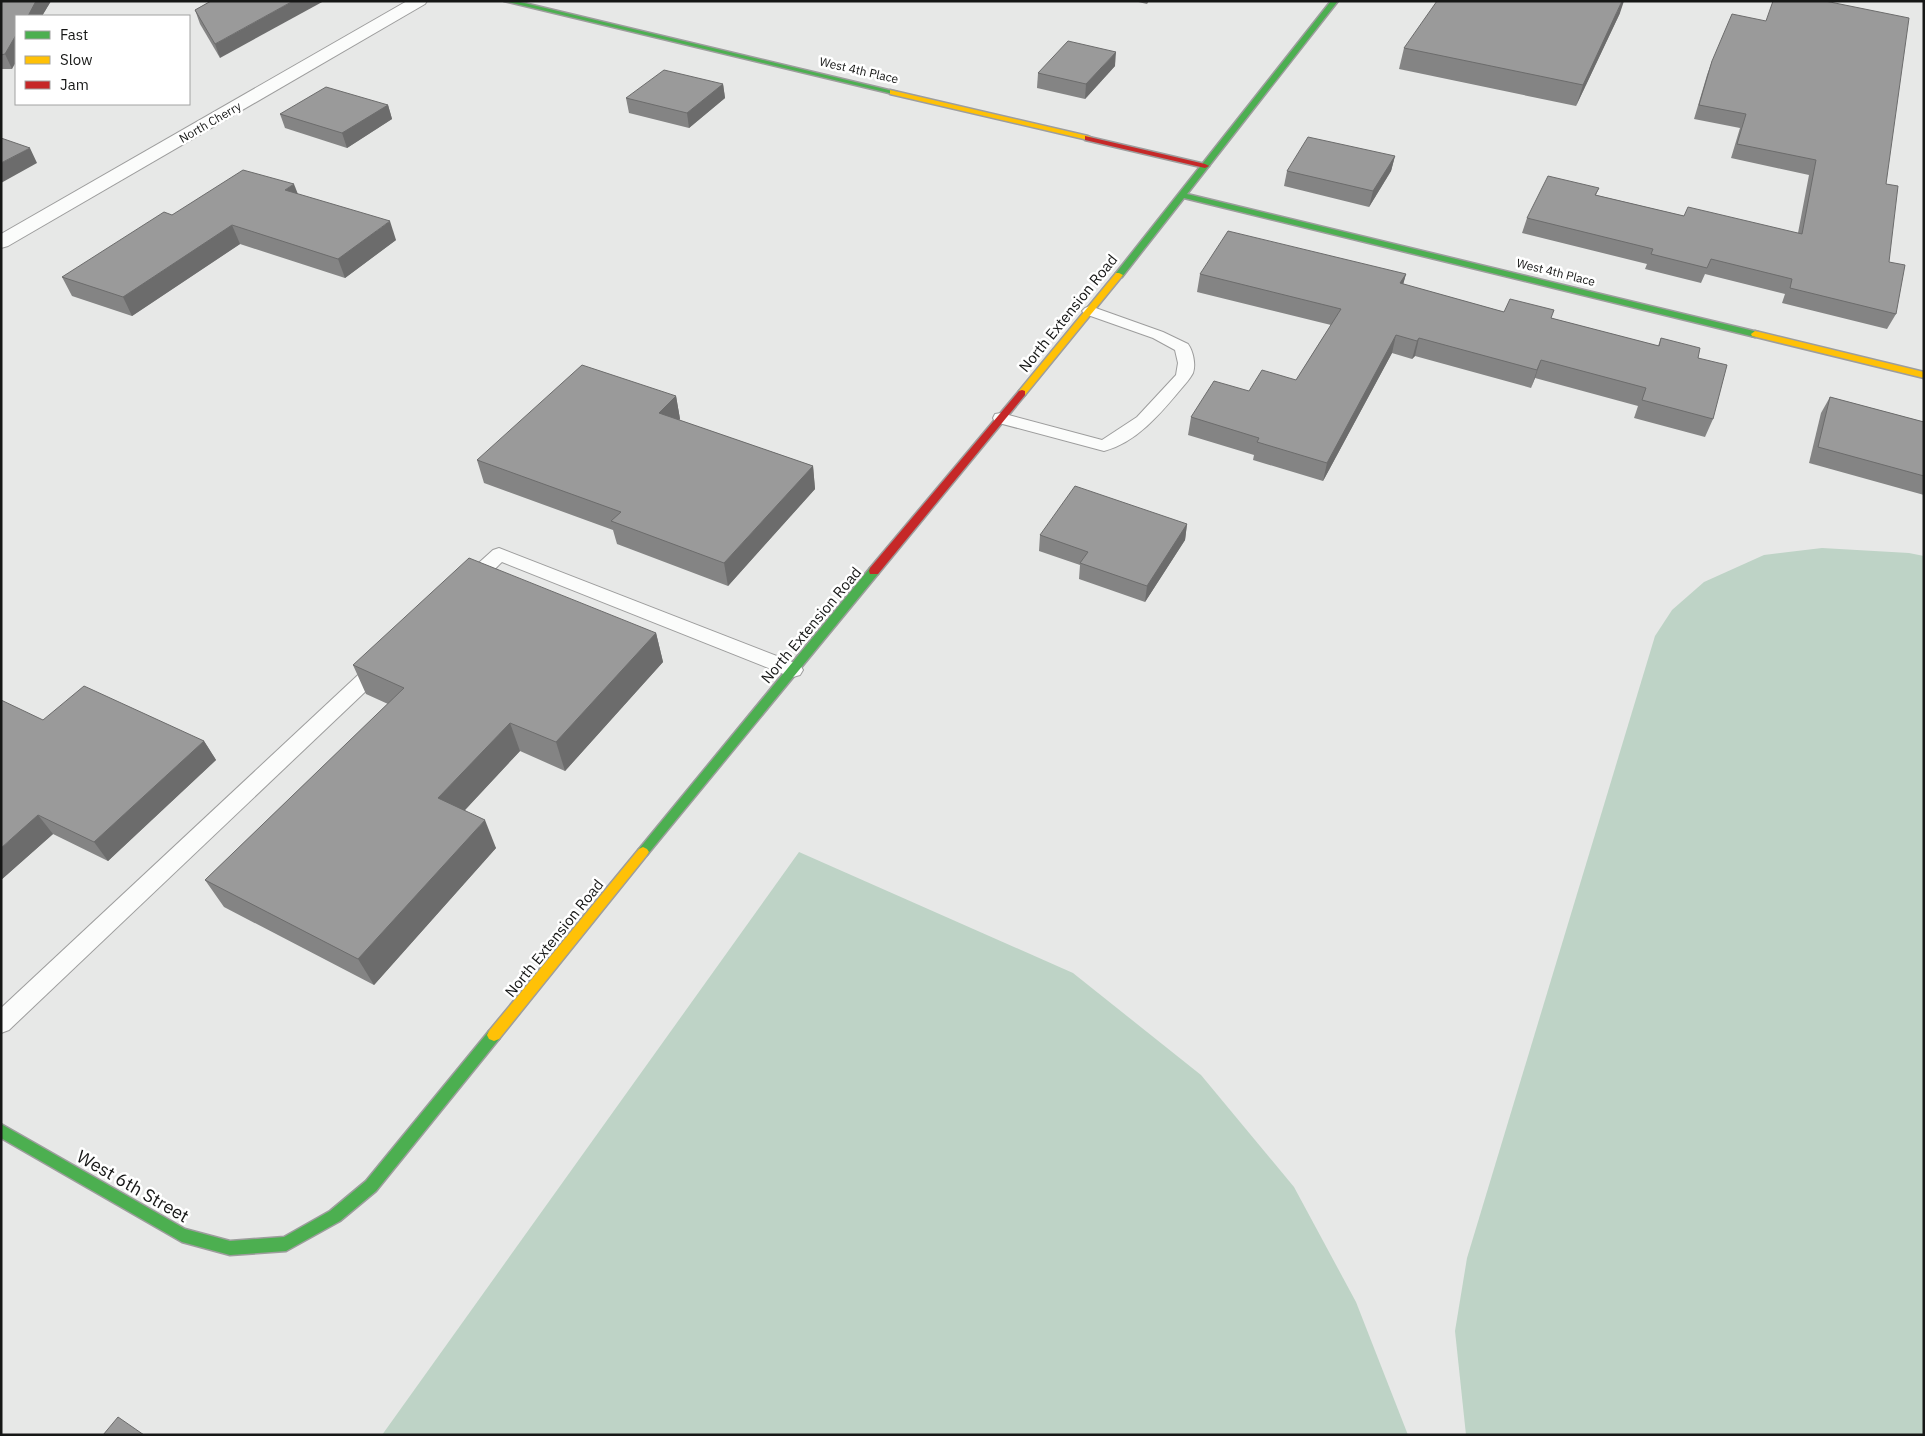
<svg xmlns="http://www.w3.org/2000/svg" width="1925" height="1436" font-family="'IBM Plex Sans',sans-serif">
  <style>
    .green { fill: #bed3c6 }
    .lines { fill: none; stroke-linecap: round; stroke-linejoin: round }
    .lane-casing { stroke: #9d9d9d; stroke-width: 2 }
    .street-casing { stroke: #9d9d9d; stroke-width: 2 }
    .fast-casing { stroke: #9d9d9d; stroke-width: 3 }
    .slow-casing { stroke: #9d9d9d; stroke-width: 3 }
    .jam-casing { stroke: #9d9d9d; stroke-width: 3 }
    .lane { fill: #fbfcfb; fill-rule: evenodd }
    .street { fill: #fbfcfb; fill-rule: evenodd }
    .fast { fill: #4caf50; fill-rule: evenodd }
    .slow { fill: #ffc107; fill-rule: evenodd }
    .jam { fill: #c62828; fill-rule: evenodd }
    .wall { fill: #848484 }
    .shaded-wall { fill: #6c6c6c }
    .building { fill: #9a9a9a; stroke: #6c6c6c }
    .labels { text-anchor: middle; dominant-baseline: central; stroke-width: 5; stroke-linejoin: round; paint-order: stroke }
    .far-street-label { font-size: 12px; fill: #161716; stroke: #fff }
    .street-label { font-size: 15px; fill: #161716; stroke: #fff }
    .near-street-label { font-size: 18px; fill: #161716; stroke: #fff }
  </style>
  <rect width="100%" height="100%" fill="#e7e8e7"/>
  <g class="green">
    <polygon points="1822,548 1909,553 1924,556 1924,1435 1466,1435 1455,1331 1467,1258 1655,636 1672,610 1704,582 1764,555"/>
    <polygon points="799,852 1073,973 1201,1075 1294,1187 1356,1302 1408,1435 382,1435"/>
  </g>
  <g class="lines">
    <g class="lane-casing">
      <g id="lane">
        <path d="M1090,306L1163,332L1188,344C1193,351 1196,364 1193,373C1190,379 1185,384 1181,389C1161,413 1136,443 1104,451L995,422L993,418L995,414L1001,413L1102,440L1137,417L1176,375L1178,363L1175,350L1153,338L1085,314L1082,311L1085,308Z"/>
        <path d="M499,548L800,665L803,670L800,675L793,677L786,675L502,562C491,572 478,592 462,588L460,583L462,578L493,550Z"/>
        <polygon points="380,659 387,661 390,666 387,671 9,1030 1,1033 1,1008 373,661"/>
      </g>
    </g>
    <g class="street-casing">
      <polygon id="street" points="407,1 427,1 425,4 8,246 1,248 1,234"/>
    </g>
    <g class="fast-casing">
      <g id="fast">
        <polygon points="504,1 516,1 897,92 893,94"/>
        <polygon points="1331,1 1338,1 1187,194 1758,332 1758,336 1755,337 1184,198 1122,277 1116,277 1116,273"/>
        <polygon points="874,567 879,571 878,574 647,855 643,857 639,855 637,852 639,849 870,568"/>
        <polygon points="494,1029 499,1031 501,1035 499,1039 376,1191 340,1221 286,1251 230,1255 182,1242 1,1138 1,1124 185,1229 230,1241 284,1237 330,1211 366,1181 489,1031"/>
      </g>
    </g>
    <g class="slow-casing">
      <g id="slow">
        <polygon points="890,90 1088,136 1092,138 1088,140 890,94"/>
        <polygon points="1116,273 1119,273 1123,275 1025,395 1019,395 1019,391"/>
        <polygon points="1755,331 1924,372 1924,378 1752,336 1751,334"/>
        <polygon points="643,847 647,849 649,852 647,855 499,1039 494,1041 489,1039 487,1035 489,1031 639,849"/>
      </g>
    </g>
    <g class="jam-casing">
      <g id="jam">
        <polygon points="1085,136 1205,164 1209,166 1205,168 1085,140"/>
        <polygon points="1022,390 1025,391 1025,395 878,574 870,574 869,571 870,568 1019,391"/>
      </g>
    </g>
    <use href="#lane" class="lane"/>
    <use href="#street" class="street"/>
    <use href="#fast" class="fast"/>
    <use href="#slow" class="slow"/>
    <use href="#jam" class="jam"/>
  </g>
  <g class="wall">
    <polygon points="1,1 51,1 42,16 16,16 12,69 1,69"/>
    <polygon points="211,1 220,58 200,24 195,10"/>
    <polygon points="1134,1 1149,1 1147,4"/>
    <polygon points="1620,13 1576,106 1399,69 1404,48"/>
    <polygon points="1712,61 1886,184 1889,262 1896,314 1887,329 1782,303 1785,294 1705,274 1701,283 1645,269 1647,264 1522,233 1527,218 1599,188 1596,195 1684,216 1798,233 1809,175 1731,158 1740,128 1694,119 1707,75"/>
    <polygon points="1115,66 1085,99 1037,88 1038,73"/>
    <polygon points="723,84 725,98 689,128 629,113 626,98"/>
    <polygon points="388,105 392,119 347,148 285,128 280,114"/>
    <polygon points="1395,156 1391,171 1369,207 1284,186 1287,171"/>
    <polygon points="297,194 396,240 345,278 240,244 132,316 72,296 62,277 172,215"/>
    <polygon points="1200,274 1406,274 1403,284 1504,312 1551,318 1658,346 1661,338 1698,358 1713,419 1705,437 1634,418 1638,406 1535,378 1531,388 1415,356 1412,359 1392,353 1323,481 1253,460 1254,455 1188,435 1191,417 1249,391 1296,380 1331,325 1197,292"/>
    <polygon points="676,396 680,419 679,420 813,466 815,489 728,586 617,544 613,530 484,483 477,460"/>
    <polygon points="1830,397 1924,422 1924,495 1809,463 1821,413"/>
    <polygon points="1187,524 1185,540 1145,602 1079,579 1080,565 1039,551 1040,535"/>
    <polygon points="656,633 663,662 565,771 520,751 465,810 496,848 374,985 224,907 205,880 388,704 366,694 353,665"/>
    <polygon points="43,720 204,741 216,760 108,861 53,834 1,880"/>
  </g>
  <g class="shaded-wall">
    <polygon points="36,1 51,1 42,16 28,16"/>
    <polygon points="293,1 324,1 220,58 215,44"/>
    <polygon points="1622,1 1624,1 1620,13 1576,106 1583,85"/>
    <polygon points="16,35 16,62 12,69 5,54"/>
    <polygon points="1116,52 1115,66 1085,99 1086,84"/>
    <polygon points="723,84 725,98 689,128 687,113"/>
    <polygon points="388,105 392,119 347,148 342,133"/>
    <polygon points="30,148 37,163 1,183 1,163"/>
    <polygon points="1395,156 1391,171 1369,207 1373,191"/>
    <polygon points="294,184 301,202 285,190"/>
    <polygon points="390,221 396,240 345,278 338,259"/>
    <polygon points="232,225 240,244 132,316 123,297"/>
    <polygon points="1406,274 1401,292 1400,283"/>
    <polygon points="1396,335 1392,353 1323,481 1327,463"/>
    <polygon points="1419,338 1415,356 1412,359 1417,341"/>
    <polygon points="1541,360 1535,378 1531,388 1537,370"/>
    <polygon points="676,396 680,419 663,436 659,413"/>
    <polygon points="813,466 815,489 728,586 724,563"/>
    <polygon points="1187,524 1185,540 1145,602 1147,586"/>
    <polygon points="656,633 663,662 565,771 556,742"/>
    <polygon points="510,723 520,751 450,826 438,798"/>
    <polygon points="204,741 216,760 108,861 94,842"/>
    <polygon points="38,815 53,834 1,880 1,848"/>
    <polygon points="485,820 496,848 374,985 358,959"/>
  </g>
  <g class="building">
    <polygon points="1,1 36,1 28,16 16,16 16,35 5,54 1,55"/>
    <polygon points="211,1 293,1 215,44 195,10"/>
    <polygon points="1437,1 1622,1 1583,85 1404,48"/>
    <polygon points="1773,1 1825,1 1909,18 1886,184 1898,186 1889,262 1905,265 1896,314 1790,288 1792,279 1711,259 1707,268 1651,254 1653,249 1527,218 1548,176 1599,188 1595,195 1684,216 1688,207 1802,234 1816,160 1737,144 1746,114 1699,105 1712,61 1732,14 1766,21"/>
    <polygon points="1068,41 1116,52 1086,84 1038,73"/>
    <polygon points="664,70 723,84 687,113 626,98"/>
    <polygon points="326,87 388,105 342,133 280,114"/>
    <polygon points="1308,137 1395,156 1373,191 1287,171"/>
    <polygon points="1,138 30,148 1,163"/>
    <polygon points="243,170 294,184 285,190 390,221 338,259 232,225 123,297 62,277 164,212 172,215"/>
    <polygon points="1228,231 1406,274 1400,283 1504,312 1510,299 1554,310 1551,318 1659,346 1661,338 1700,348 1698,358 1727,365 1713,419 1642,400 1646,388 1541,360 1537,370 1419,338 1417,341 1396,335 1327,463 1257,442 1259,438 1191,417 1214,381 1249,391 1262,370 1296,380 1341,309 1200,274"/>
    <polygon points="582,365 676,396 659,413 813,466 724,563 611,521 621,512 477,460"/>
    <polygon points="1830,397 1924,422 1924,476 1818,447"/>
    <polygon points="1075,486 1187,524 1147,586 1080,563 1088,552 1040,535"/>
    <polygon points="469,558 656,633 556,742 510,723 438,798 485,820 358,959 205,880 404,688 353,665"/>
    <polygon points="84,686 204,741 94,842 38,815 1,848 1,700 43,720"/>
    <polygon points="118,1417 144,1435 103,1435"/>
  </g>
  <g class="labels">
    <g class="far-street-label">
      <text transform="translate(859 70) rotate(13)">West 4th Place</text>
      <text transform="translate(210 122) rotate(-30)">North Cherry</text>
      <text transform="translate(1556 272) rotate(14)">West 4th Place</text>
    </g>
    <g class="street-label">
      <text transform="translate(1068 313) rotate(-51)">North Extension Road</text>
      <text transform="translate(811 625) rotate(-50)">North Extension Road</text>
      <text transform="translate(554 938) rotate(-51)">North Extension Road</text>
    </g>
    <g class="near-street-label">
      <text transform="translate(133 1186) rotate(30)">West 6th Street</text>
    </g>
  </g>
  <rect width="1925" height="1436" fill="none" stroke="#161716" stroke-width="5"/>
  <rect x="15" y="15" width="175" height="90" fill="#ffffff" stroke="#a2a2a2"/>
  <rect x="25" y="31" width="25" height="8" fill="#4caf50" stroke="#a2a2a2"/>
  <text x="60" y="40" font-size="15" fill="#161716">Fast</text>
  <rect x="25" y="56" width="25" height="8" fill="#ffc107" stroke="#a2a2a2"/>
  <text x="60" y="65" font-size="15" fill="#161716">Slow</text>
  <rect x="25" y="81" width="25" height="8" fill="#c62828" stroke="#a2a2a2"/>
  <text x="60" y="90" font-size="15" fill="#161716">Jam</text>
</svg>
